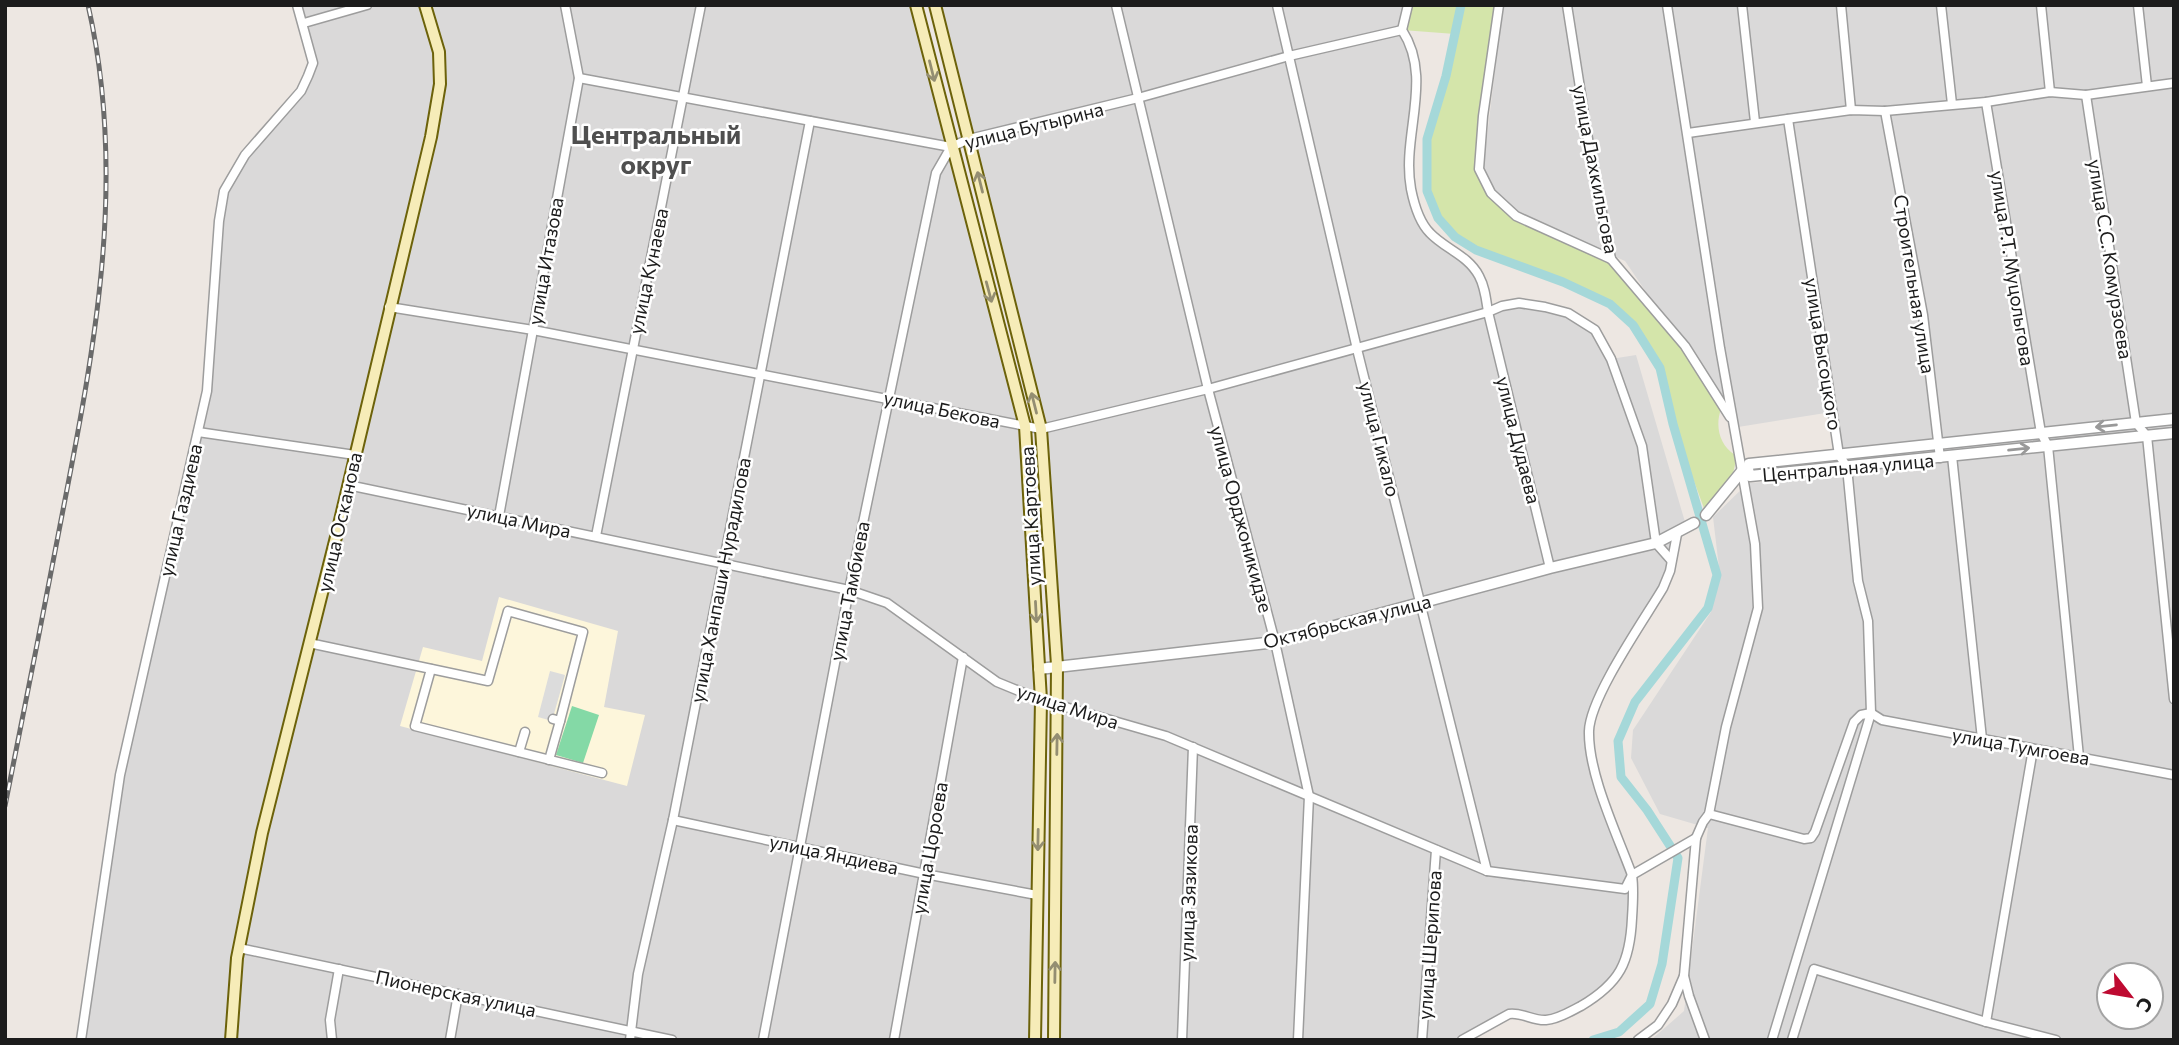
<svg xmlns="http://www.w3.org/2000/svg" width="2179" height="1045" font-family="Commissioner,sans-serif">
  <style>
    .residential { fill: #dad9d9; fill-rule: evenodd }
    .education { fill: #fdf6db }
    .grass { fill: #d4e5aa }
    .pitch { fill: #84d9a6 }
    .parking { fill: #dcdcdc }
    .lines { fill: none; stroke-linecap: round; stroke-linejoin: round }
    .canal { stroke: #a5d8d9; stroke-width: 9 }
    .minor-casing { stroke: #9d9d9d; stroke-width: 11 }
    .tertiary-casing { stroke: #9d9d9d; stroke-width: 13 }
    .secondary-casing { stroke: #6c620a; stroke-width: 14 }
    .minor { stroke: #fff; stroke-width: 8 }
    .tertiary { stroke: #fff; stroke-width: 10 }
    .secondary { stroke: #f6ecb8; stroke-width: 10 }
    .rail-casing { stroke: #6a6a6a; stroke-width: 5 }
    .rail { stroke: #fff; stroke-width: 2.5; stroke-dasharray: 8; stroke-linecap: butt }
    .oneway { stroke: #948e72 }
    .oneway2 { stroke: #999 }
    .labels { text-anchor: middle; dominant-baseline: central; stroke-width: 5; stroke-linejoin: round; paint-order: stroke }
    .street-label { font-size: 19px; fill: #1c1c1c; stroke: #fff }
    .district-label { font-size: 26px; font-weight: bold; fill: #4f4f4f; stroke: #fff }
  </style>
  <rect width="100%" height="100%" fill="#ede7e2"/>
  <g class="residential">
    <polygon points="297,5 916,5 1025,426 1041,700 1035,1040 81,1040 120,775 207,391 224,191 245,155 301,91 313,62"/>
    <polygon points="935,5 1408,5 1403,30 1415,55 1409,154 1420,218 1478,274 1488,312 1519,303 1568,313 1595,330 1611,359 1636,355 1685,522 1660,541 1677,534 1671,566 1600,693 1589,729 1593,767 1632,875 1631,943 1614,982 1556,1018 1515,1013 1462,1040 1054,1040 1057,706 1041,429"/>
    <path d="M1503,5H2174V1040H1651L1684,1011L1708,828L1660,814L1631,758L1633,730L1711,612L1720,576L1713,517L1748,483L1845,476L1838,411L1738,427L1625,261L1517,213L1494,191L1483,169ZM2109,975H2151V1017H2109Z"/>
  </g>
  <polygon class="education" points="499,597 618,631 604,707 645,715 627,786 400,726 423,647 482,661"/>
  <path class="grass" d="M1408,5H1499L1480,169L1491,193L1516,216L1611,259L1685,346L1721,409C1715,426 1719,445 1735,455C1738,478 1719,494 1705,511L1673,424L1660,368L1633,325L1610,304L1563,282L1476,250L1455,237L1438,218L1427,191V139L1446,76L1455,34L1402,30Z"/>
  <polygon class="pitch" points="572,706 599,715 583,763 556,755"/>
  <polygon class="parking" points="550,671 565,675 552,721 538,717"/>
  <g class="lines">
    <polyline class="canal" points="1461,5 1446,76 1427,139 1427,191 1438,218 1455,237 1476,250 1563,282 1610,304 1633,325 1660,368 1673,424 1717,575 1708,608 1635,702 1618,741 1621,777 1647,810 1678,858 1662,964 1650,1004 1619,1032 1593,1040"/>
    <g class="minor-casing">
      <g id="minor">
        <polyline points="1116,5 1208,389 1275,642 1309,796 1298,1040"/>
        <polyline points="1277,5 1357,349 1487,871"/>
        <path d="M1408,5L1402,30C1434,79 1401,135 1411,189C1414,204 1419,222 1430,233C1445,249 1468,255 1479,276C1485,287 1486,299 1488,312L1550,568"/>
        <polyline points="1499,5 1483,116 1479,169 1491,193 1516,216 1611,259"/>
        <polyline points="1567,5 1589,145 1611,259 1685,346 1730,417"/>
        <polyline points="1742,5 1755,122"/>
        <polyline points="1841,5 1851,110"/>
        <polyline points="1941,5 1952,104"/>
        <polyline points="2041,5 2050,92"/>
        <polyline points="2138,5 2147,86"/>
        <polyline points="304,23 367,5"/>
        <polyline points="579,78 951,147 969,139 1138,98 1289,56 1402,30"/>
        <polyline points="2086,95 2136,423 2147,436 2174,699"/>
        <polyline points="1986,102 2041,433 2048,446 2079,757"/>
        <polyline points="1885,111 1923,315 1940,458"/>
        <polyline points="1688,133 1851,110 1885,111 1986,102 2050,92 2086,95 2174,83"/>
        <polyline points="389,307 533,330 1041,429 1208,389 1488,312 1502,306 1519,303 1545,307 1568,313 1595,330 1611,359 1642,446 1656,543 1671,560"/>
        <polyline points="198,432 355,455"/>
        <polyline points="1952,456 1982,739"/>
        <polyline points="348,485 849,590 887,603 997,682 1041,700 1166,736 1487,871 1625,889 1632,875 1696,838"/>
        <polyline points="499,516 579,78 565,5"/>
        <polyline points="596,536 701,5"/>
        <polyline points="309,643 488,681 508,611 583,632 560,721"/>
        <polyline points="431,669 415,726 602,773"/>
        <polyline points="1871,713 1882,720 2174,775"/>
        <polyline points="519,752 525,732"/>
        <polyline points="549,760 560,721 553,719"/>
        <polyline points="1709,814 1804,839 1811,838 1815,832 1854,722 1861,715 1871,713"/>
        <polyline points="673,820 925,874 1037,895"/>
        <polyline points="239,948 672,1040"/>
        <polyline points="1684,976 1689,996 1705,1040"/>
        <polyline points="1986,1022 2033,749"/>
        <polyline points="81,1040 120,775 207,391 219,221 224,191 245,155 301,91 308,76 313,63 297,5"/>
        <polyline points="332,1040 330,1020 339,969"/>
        <polyline points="450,1040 458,994"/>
        <polyline points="630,1040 638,974 673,820 810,121"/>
        <polyline points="763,1040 849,590 936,173 951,147"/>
        <polyline points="894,1040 963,657"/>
        <polyline points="1182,1040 1193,747"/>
        <polyline points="1422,1040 1436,850"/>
        <path d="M1462,1040L1509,1014C1522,1012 1533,1021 1546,1020C1559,1019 1571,1011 1581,1006C1620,983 1630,962 1632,918C1633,903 1634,889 1632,875C1617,834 1588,774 1589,731C1590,697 1644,620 1663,588L1670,571L1677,534"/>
        <polyline points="1638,1040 1658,1025 1672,1004 1684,976 1696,838 1703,822 1709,814 1726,727 1758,608 1755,544 1720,348 1667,5"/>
        <polyline points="1772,1040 1871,713 1868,621 1858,581 1847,467 1839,455 1788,119"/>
        <polyline points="1792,1040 1814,969 1986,1022 2056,1040"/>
      </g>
    </g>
    <g class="tertiary-casing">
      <g id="tertiary">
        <polyline points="1748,470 1750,476 2174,433"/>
        <polyline points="1706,515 1742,471 1748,470 1749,464 2174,419"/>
        <polyline points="1039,669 1275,642 1550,568 1656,543 1694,523"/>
      </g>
    </g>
    <g class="secondary-casing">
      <g id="secondary">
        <polyline points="916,5 1025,426 1041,700 1035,1040"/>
        <polyline points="935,5 1041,429 1057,665 1054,1040"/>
        <polyline points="231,1040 237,958 262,833 337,533 431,137 440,84 439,52 425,5"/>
      </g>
    </g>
    <use href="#minor" class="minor"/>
    <use href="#tertiary" class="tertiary"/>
    <use href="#secondary" class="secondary"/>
    <g class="rail-casing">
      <path id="rail" d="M5,806C25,707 44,609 63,510C96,341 127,176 88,5"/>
    </g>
    <use href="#rail" class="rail"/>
  </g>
  <defs><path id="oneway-shaft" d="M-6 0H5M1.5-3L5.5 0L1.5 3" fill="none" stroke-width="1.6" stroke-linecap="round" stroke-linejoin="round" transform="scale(1.75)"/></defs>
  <g class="oneway">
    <use href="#oneway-shaft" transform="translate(932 71) rotate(76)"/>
    <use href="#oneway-shaft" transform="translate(980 182) rotate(-104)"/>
    <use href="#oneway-shaft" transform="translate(989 292) rotate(75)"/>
    <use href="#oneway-shaft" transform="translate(1034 403) rotate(-104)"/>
    <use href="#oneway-shaft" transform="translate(1036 612) rotate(87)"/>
    <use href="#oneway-shaft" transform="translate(1057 744) rotate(-89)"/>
    <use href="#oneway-shaft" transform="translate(1038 840) rotate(91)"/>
    <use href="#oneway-shaft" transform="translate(1055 972) rotate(-89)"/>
  </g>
  <g class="oneway2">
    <use href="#oneway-shaft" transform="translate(2106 426) rotate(174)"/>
    <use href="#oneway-shaft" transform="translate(2019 449) rotate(-6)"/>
  </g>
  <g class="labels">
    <g class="street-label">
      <text transform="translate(1034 125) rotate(-14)">улица Бутырина</text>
      <text transform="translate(1596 169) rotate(79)">улица Дахкильгова</text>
      <text transform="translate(2111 259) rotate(81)">улица С.С. Комурзоева</text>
      <text transform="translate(545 261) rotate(-80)">улица Итазова</text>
      <text transform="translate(2013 268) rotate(81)">улица Р.Т. Муцольгова</text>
      <text transform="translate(648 271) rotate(-78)">улица Кунаева</text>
      <text transform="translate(1915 284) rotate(81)">Строительная улица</text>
      <text transform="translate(1824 354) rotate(81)">улица Высоцкого</text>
      <text transform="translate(942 409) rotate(12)">улица Бекова</text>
      <text transform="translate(1380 439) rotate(76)">улица Гикало</text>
      <text transform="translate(1519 440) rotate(76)">улица Дудаева</text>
      <text transform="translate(1848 467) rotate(-5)">Центральная улица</text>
      <text transform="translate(180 510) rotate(-77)">улица Газдиева</text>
      <text transform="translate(1030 516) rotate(-93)">улица Картоева</text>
      <text transform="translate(1242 519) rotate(75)">улица Орджоникидзе</text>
      <text transform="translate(519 520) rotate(12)">улица Мира</text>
      <text transform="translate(339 522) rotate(-77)">улица Осканова</text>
      <text transform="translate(720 580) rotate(-79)">улица Ханпаши Нурадилова</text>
      <text transform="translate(849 591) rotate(-79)">улица Тамбиева</text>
      <text transform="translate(1347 621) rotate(-14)">Октябрьская улица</text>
      <text transform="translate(1068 706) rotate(18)">улица Мира</text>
      <text transform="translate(2021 746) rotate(10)">улица Тумгоева</text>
      <text transform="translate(929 848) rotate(-80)">улица Цороева</text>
      <text transform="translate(834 854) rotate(12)">улица Яндиева</text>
      <text transform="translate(1188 893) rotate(-88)">улица Зязикова</text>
      <text transform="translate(1429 945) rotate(-86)">улица Шерипова</text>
      <text transform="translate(456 993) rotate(12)">Пионерская улица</text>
    </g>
    <g class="district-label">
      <text x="656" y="133">Центральный<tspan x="656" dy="30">округ</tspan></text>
    </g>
  </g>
  <rect width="2179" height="1045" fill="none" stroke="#1c1c1c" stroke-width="14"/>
  <g transform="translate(2130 996) rotate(121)"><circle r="33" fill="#ffffff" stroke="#a4a4a4" stroke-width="2"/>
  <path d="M0-5L12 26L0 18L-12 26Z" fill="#be0a31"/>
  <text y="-10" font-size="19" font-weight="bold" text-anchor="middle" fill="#1c1c1c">С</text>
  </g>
</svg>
